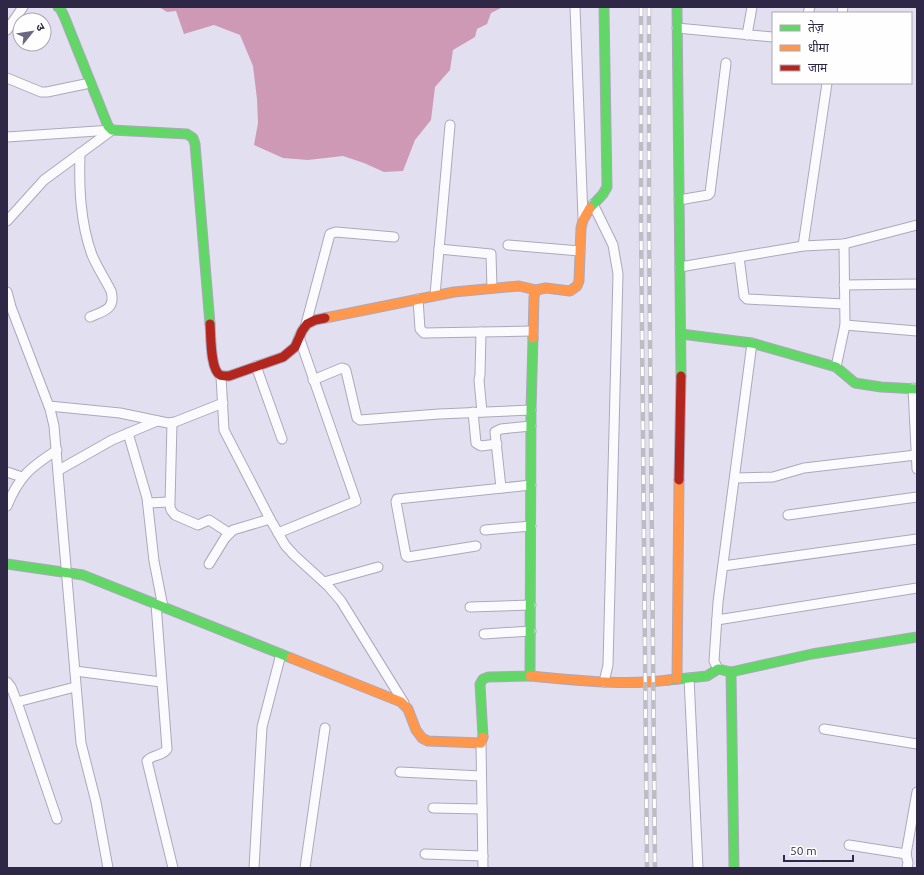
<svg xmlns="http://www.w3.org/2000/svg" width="924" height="875" font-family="Ubuntu,'Noto Sans Devanagari',sans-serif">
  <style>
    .water { fill: #ce99b5 }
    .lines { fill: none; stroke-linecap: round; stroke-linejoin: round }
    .street-casing { stroke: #aca8bc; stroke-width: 11 }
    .fast-casing { stroke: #aca8bc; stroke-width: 11 }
    .slow-casing { stroke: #aca8bc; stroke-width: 11 }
    .jam-casing { stroke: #aca8bc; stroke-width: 11 }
    .street { stroke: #fbfafd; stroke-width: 9 }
    .fast { stroke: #63d668; stroke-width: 9 }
    .slow { stroke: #ff974d; stroke-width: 9 }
    .jam { stroke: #b3261e; stroke-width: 9 }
    .rail-casing { stroke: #bdbcc2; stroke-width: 4.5 }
    .rail { stroke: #fefefe; stroke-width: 3; stroke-dasharray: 9; stroke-linecap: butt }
  </style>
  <rect width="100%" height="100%" fill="#e2e0f0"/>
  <polygon class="water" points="159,7 503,7 491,13 487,24 477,29 475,37 453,50 450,70 435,87 431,120 415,140 403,171 384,172 364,163 343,156 308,160 283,158 254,145 258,123 257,99 253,66 240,35 214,25 184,34 176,11 167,12"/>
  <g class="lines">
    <g class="street-casing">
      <g id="street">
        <polyline points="575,7 583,218"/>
        <polyline points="808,13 810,7"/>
        <polyline points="842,13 843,7"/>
        <polyline points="677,28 773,37"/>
        <polyline points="7,30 23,7"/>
        <polyline points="747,35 752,7"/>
        <polyline points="7,78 41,92 47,92 90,83"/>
        <polyline points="7,137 112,130"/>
        <path d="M80,153C79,187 80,222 92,255C97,267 105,279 111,291C116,309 104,311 90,317"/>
        <polyline points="679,200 708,195 710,193 726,63"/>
        <polyline points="593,204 613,245 618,274 608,665 604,682"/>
        <polyline points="7,221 44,180 112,130"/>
        <polyline points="508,245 580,251"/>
        <polyline points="803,246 827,83"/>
        <polyline points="439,249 491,254 492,288"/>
        <polyline points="739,257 744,296 747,299 844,304"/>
        <polyline points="680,267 803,246 844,244 917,225"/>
        <polyline points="844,285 917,284"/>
        <polyline points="7,292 11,307 50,409 54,426 81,743 96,802 108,868"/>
        <polyline points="435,295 450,125"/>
        <polyline points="418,299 420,329 424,333 533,331"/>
        <polyline points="306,324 330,234 336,232 394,237"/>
        <polyline points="845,325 917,331"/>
        <polyline points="481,332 480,375 479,380 482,412"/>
        <polyline points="256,366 282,439"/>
        <polyline points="836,367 845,325 844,244"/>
        <polyline points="221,376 224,430 270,519 285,545 294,555 328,586 341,601 404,703"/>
        <polyline points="313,380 342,368 345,369 346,371 357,418 360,420 439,414 531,410"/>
        <polyline points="913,388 917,469"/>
        <polyline points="49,406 120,413 168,423 175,422 223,403"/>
        <polyline points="473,412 476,443 481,446 497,444"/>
        <polyline points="128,433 147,498 154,561 163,607"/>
        <polyline points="59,470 112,440 157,421"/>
        <polyline points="7,472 22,477"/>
        <polyline points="735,478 773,477 804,468 916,455"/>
        <polyline points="501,488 495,432 501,429 531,426"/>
        <polyline points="148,503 169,502 171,510 175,515 198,525 209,520 229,533"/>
        <polyline points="170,503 172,423"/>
        <path d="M7,506C19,476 31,467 57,450"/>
        <polyline points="788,515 917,497"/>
        <polyline points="485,530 531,526"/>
        <polyline points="278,533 356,501 299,337"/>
        <polyline points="476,546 408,557 406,556 396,502 397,499 531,485"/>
        <polyline points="209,564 225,538 233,530 270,519"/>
        <polyline points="723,566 917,539"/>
        <polyline points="324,582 378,567"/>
        <path d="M156,604L167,749C162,757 152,754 147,761L173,868"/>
        <polyline points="470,607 531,605"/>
        <polyline points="717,620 917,588"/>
        <polyline points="484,634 531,631"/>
        <polyline points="718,669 714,661 718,602 752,343"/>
        <polyline points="75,671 161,682"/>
        <polyline points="689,678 698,868"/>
        <polyline points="7,682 11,687 17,702 57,819"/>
        <polyline points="17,702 75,687"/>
        <polyline points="824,729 917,744"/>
        <polyline points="481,743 483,868"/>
        <polyline points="400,772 481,776"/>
        <polyline points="433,808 482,809"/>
        <polyline points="849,845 906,854"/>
        <polyline points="425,854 483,856"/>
        <polyline points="254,868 262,727 281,654"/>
        <polyline points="305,868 325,728"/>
        <polyline points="907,868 908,863 906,854 917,792"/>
      </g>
    </g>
    <g class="fast-casing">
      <g id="fast">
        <polyline points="58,7 60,8 64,16 108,126 112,130 187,134 193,138 195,144 210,324"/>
        <polyline points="677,7 681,376"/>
        <polyline points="590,208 603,194 607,187 604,7"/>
        <polyline points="681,334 752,343 836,367 855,383 881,387 917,389"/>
        <polyline points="7,564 83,575 291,658"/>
        <polyline points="731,672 734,868"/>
        <polyline points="669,680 707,676 718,669 731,672 812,654 917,637"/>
        <polyline points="483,737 480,684 483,679 488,677 530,676 531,410 533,338"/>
      </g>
    </g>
    <g class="slow-casing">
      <g id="slow">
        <polyline points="325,318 454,292 519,286 536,290"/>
        <polyline points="533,338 534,297 536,290 546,288 570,291 577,286 579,281 581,228 583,220 590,208"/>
        <polyline points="291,658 401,702 408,709 416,730 422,738 428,741 481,743 483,737"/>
        <path d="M530,676C576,680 623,686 669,680"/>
        <polyline points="677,679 679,480"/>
      </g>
    </g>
    <g class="jam-casing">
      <g id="jam">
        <path d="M210,324C211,335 210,369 220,375C222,376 226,376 229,376L283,357L295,347L302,331L307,324L315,320L325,318"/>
        <polyline points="679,480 681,376"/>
      </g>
    </g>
    <use href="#street" class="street"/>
    <use href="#fast" class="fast"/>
    <use href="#slow" class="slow"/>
    <use href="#jam" class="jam"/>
    <g class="rail-casing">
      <g id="rail">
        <polyline points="641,7 641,225 647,868"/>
        <polyline points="649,7 649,225 655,868"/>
      </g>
    </g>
    <use href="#rail" class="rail"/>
  </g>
  <rect width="924" height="875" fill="none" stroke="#2e2846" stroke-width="16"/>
  <rect x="772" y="12" width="140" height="72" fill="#fefefe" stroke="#aba8b4"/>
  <rect x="780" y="25" width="20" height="6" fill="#63d668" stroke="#aba8b4"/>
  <text x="808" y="32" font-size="12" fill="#2e2846">तेज़</text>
  <rect x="780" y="45" width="20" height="6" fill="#ff974d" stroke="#aba8b4"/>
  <text x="808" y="52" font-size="12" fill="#2e2846">धीमा</text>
  <rect x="780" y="65" width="20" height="6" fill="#b3261e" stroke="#aba8b4"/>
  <text x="808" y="72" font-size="12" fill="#2e2846">जाम</text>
  <g transform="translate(32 32) rotate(60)"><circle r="19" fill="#fefefe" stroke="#aba8b4"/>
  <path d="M0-3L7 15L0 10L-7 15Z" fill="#6d6882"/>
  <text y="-6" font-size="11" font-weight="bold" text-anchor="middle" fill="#2e2846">उ</text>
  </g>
  <path d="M784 855v6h69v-6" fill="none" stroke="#2e2846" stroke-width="2"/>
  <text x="790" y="855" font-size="12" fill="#2e2846" stroke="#fefefe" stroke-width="3" paint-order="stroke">50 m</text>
</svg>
